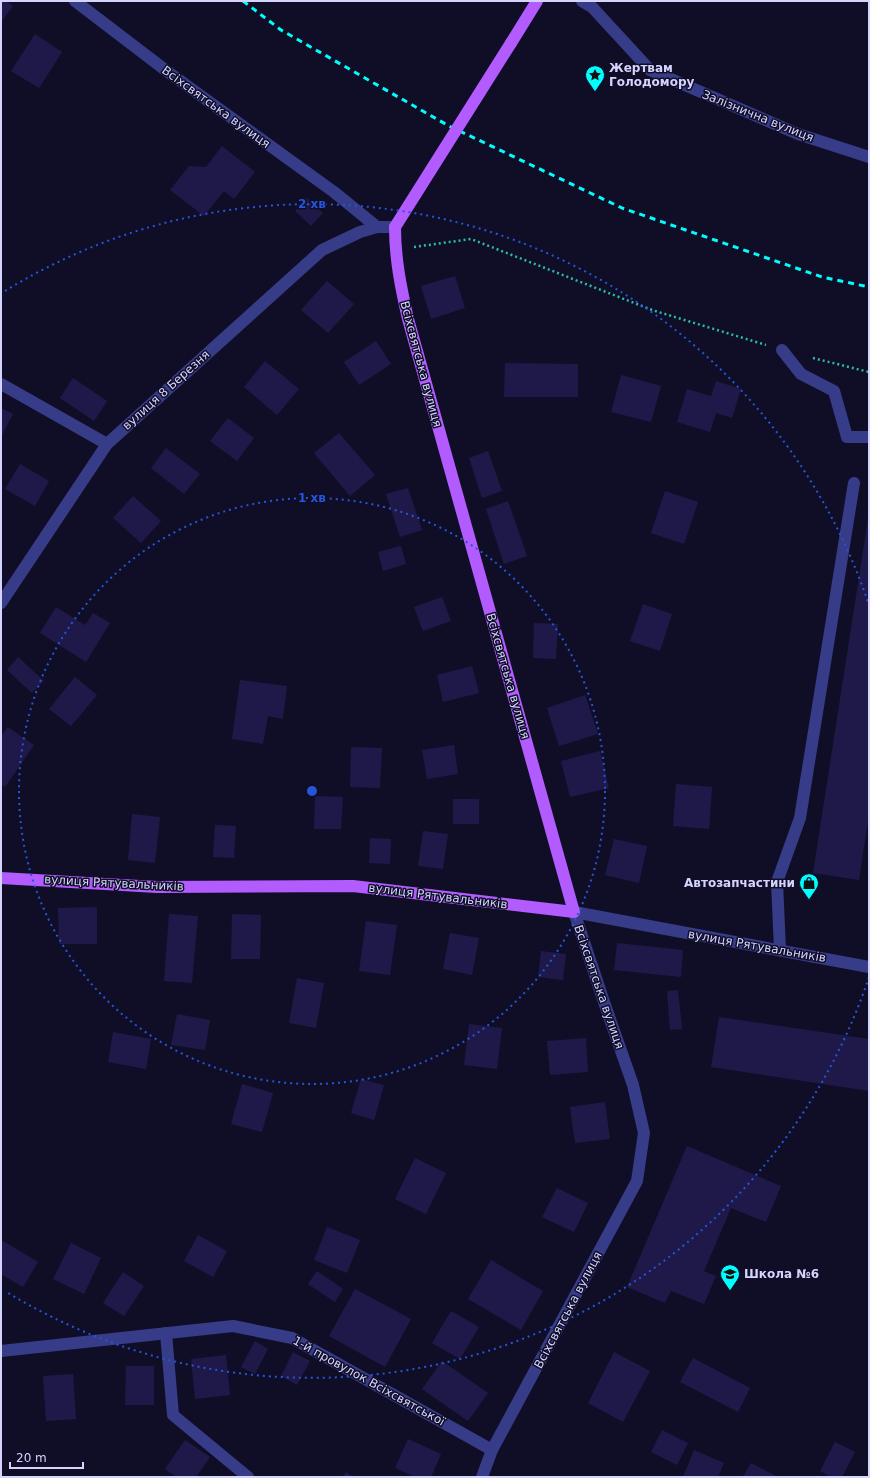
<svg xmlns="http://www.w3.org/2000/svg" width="870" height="1478" font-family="'DejaVu Sans',sans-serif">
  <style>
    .building { fill: #1f1949 }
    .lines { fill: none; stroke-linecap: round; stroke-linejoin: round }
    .path { stroke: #2abda6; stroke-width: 2.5; stroke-dasharray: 2 3; stroke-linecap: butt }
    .minor { stroke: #373c88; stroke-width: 12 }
    .major { stroke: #b25bff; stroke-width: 12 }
    .rail { stroke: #00feff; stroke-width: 3; stroke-dasharray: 6 5; stroke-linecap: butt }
    .major-bridge { stroke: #b25bff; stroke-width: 12 }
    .ring { fill: none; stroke: #2655da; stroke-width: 2; stroke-dasharray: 2 4 }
    .labels { text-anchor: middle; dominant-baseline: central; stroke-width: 3; stroke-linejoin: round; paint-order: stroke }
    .poi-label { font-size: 12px; font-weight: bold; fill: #d5d4ff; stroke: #100e27; text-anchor: start }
    .street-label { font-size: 12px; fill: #d5d4ff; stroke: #100e27 }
    .centre { fill: #2655da; stroke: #100e27; stroke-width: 2 }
    .ring-label { font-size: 12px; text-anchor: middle; font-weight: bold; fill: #2655da; stroke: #100e27; stroke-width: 3; stroke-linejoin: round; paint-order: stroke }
  </style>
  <rect width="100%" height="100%" fill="#100e27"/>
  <g class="building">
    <polygon points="1,1 6,1 13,6 1,22"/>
    <polygon points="35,34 62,52 39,88 11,71"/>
    <polygon points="222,146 255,172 234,199 224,191 204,216 170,190 189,166 206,167"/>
    <polygon points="307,198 323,213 311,226 295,211"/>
    <polygon points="455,276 465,308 431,319 421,286"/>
    <polygon points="327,281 354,304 328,333 301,310"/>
    <polygon points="376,341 391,364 359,385 344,362"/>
    <polygon points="265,361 299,389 277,415 244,387"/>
    <polygon points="505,363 578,364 578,397 504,397"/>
    <polygon points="621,375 661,386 651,422 611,412"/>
    <polygon points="73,378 107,401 94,421 60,398"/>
    <polygon points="716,381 741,389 732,418 716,413 710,432 677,422 687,389 711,396"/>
    <polygon points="1,408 13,414 1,437"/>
    <polygon points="228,418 254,438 237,461 210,441"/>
    <polygon points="339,433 375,475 350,496 314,453"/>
    <polygon points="166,448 200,474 184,494 151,468"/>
    <polygon points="488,451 502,491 482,498 469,458"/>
    <polygon points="20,464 49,481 35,506 5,489"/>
    <polygon points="408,488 422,530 400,537 386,494"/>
    <polygon points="665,491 698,502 684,544 651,533"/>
    <polygon points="133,496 161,521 141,543 113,518"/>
    <polygon points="508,501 527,556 504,564 486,509"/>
    <polygon points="868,519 869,814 859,880 813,873"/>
    <polygon points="401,546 406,564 383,571 378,552"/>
    <polygon points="442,597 451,621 423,631 414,607"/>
    <polygon points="643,604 672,614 660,651 630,641"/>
    <polygon points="56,607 85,625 93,613 110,623 86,662 40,633"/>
    <polygon points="534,623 558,624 556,659 533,658"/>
    <polygon points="18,657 44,681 32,693 7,670"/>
    <polygon points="472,666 479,693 443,702 437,675"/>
    <polygon points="75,677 97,695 71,726 49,709"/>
    <polygon points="240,680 287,686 283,719 268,716 263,744 232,739"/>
    <polygon points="585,695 598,734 559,746 547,708"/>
    <polygon points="8,727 34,745 5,787 1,784 1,736"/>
    <polygon points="454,745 458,774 427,779 422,750"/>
    <polygon points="351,747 382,748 380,788 350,787"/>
    <polygon points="600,751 609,788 570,797 561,761"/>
    <polygon points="676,784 712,787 709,829 673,826"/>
    <polygon points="315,796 343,797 341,829 314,829"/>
    <rect x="453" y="799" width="26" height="25"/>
    <polygon points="132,814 160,817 155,863 128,860"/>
    <polygon points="215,825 236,826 234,858 213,857"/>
    <polygon points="423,831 448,834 443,869 418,866"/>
    <polygon points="370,838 391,839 390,864 369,863"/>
    <polygon points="614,839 647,846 639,883 605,875"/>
    <polygon points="97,907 97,944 59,944 58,908"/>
    <polygon points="169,914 198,916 192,983 164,981"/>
    <polygon points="232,914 261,915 260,959 231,959"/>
    <polygon points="366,921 397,925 390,975 359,971"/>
    <polygon points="450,933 479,938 472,975 443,969"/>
    <polygon points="617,943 683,950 681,977 614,970"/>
    <polygon points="541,951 566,954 563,980 538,977"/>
    <polygon points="297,978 324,983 316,1028 289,1023"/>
    <polygon points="678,990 682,1029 670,1030 667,991"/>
    <polygon points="177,1014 210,1020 205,1050 171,1045"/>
    <polygon points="719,1017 869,1039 869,1091 711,1067"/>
    <polygon points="469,1024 502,1028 497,1069 464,1065"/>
    <polygon points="113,1032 151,1039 146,1069 108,1062"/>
    <polygon points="586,1038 588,1072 550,1075 547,1041"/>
    <polygon points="361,1079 384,1085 374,1120 351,1113"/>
    <polygon points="242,1084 273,1093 262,1132 231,1124"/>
    <polygon points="605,1102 610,1139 575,1143 570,1107"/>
    <polygon points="687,1146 781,1186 766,1222 731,1208 704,1271 716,1276 704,1304 671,1291 665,1303 627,1287"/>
    <polygon points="415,1158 446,1173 426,1214 395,1199"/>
    <polygon points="557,1188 588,1203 574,1232 542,1217"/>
    <polygon points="327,1227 360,1240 347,1273 314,1260"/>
    <polygon points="198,1235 227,1251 213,1277 184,1261"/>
    <polygon points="3,1241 38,1262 23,1287 1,1274 1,1244"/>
    <polygon points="71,1243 101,1258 84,1294 53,1279"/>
    <polygon points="491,1260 543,1291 521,1330 468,1299"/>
    <polygon points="317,1271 343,1289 335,1302 308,1284"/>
    <polygon points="123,1272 144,1286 124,1316 103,1303"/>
    <polygon points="355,1289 411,1319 385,1367 329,1336"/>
    <polygon points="451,1311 479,1327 460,1359 432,1343"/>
    <polygon points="255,1341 268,1349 255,1374 241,1367"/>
    <polygon points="293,1352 310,1361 297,1385 281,1376"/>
    <polygon points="614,1352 650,1371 623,1422 588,1403"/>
    <polygon points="226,1355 230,1395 195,1399 191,1359"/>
    <polygon points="693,1358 750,1388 738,1412 680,1382"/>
    <polygon points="442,1361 488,1393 468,1421 422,1389"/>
    <polygon points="126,1366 154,1366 154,1405 125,1405"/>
    <polygon points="73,1374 76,1419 46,1421 43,1376"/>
    <polygon points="662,1430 688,1443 677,1465 651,1452"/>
    <polygon points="408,1439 441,1454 431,1477 415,1477 395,1468"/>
    <polygon points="185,1440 210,1457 196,1477 177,1477 165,1469"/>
    <polygon points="835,1442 855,1452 842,1477 831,1477 820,1471"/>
    <polygon points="694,1450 724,1463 718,1477 683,1477"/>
    <polygon points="751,1463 778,1477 743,1477"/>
    <polygon points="346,1472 354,1477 343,1477"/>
  </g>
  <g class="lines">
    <g class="path">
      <polyline points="414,247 471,239 652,310 766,345"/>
      <polyline points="813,358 869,372"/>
    </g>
    <g class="minor">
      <polyline points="75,1 164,69 334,192 377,227 395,227"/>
      <polyline points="582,1 592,7 650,70 798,134 869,157"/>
      <polyline points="782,350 801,374 834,391 847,437 869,437"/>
      <polyline points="1,384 107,444"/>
      <polyline points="1,603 107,444 322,250 360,232 377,227"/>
      <polyline points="780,950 777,882 800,818 854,483"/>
      <polyline points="166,1333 173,1415 248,1477"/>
      <polyline points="1,1351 233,1326 292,1338 492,1450"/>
      <polyline points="482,1477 492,1450 637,1181 644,1133 633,1085 605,1005 574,912 869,967"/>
    </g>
    <g class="major">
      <polyline points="511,43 537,1"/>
      <path d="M1,878L157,887L353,886L574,912L408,319C401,288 395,259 395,227"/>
    </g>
    <polyline class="rail" points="243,1 281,30 449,126 622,208 822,277 869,287"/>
    <polyline class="major-bridge" points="395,227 511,43"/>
  </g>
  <g class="ring">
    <circle cx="312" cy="791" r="293"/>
    <path d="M869 977A587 587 0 0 1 5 1291M5 291A587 587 0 0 1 869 605"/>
  </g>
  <defs>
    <g id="sight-pin" transform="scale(1)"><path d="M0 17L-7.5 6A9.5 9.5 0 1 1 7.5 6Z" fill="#00feff" stroke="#100e27"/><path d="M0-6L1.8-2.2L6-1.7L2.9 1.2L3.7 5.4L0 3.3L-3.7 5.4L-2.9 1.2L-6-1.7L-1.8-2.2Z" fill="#111"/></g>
    <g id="shop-pin" transform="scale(1)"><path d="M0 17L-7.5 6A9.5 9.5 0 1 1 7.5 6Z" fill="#00feff" stroke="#100e27"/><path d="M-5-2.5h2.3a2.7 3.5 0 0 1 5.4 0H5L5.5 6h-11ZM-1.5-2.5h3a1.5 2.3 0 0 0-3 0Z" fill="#111"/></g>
    <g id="school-pin" transform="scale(1)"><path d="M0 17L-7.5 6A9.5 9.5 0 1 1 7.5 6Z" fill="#00feff" stroke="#100e27"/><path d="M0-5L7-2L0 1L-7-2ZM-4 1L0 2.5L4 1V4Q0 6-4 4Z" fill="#111"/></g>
  </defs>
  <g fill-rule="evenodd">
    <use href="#sight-pin" x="595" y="75"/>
    <use href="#shop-pin" x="809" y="883"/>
    <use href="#school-pin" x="730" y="1274"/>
  </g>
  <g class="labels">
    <g class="poi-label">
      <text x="609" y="68">Жертвам<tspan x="609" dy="14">Голодомору</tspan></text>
      <text x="795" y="883" text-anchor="end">Автозапчастини</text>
      <text x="744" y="1274">Школа №6</text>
    </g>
    <g class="street-label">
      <text transform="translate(216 107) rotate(36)">Всіхсвятська вулиця</text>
      <text transform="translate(758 116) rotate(22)">Залізнична вулиця</text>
      <text transform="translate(421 364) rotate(75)">Всіхсвятська вулиця</text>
      <text transform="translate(166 390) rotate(-42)">вулиця 8 Березня</text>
      <text transform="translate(508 676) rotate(74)">Всіхсвятська вулиця</text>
      <text transform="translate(114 883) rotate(3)">вулиця Рятувальників</text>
      <text transform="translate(438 896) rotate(7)">вулиця Рятувальників</text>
      <text transform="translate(757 946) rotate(10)">вулиця Рятувальників</text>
      <text transform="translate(599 987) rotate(71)">Всіхсвятська вулиця</text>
      <text transform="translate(568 1310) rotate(-62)">Всіхсвятська вулиця</text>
      <text transform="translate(369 1381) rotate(29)">1-й провулок Всіхсвятської</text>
    </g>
  </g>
  <circle cx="312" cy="791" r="6" class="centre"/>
  <g class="ring-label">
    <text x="312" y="208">2 хв</text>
    <text x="312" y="502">1 хв</text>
  </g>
  <rect width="870" height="1478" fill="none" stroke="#d5d4ff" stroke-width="4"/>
  <path d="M10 1462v6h73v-6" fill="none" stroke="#d5d4ff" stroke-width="2"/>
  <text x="16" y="1462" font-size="12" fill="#d5d4ff" stroke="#100e27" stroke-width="3" paint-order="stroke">20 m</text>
</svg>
